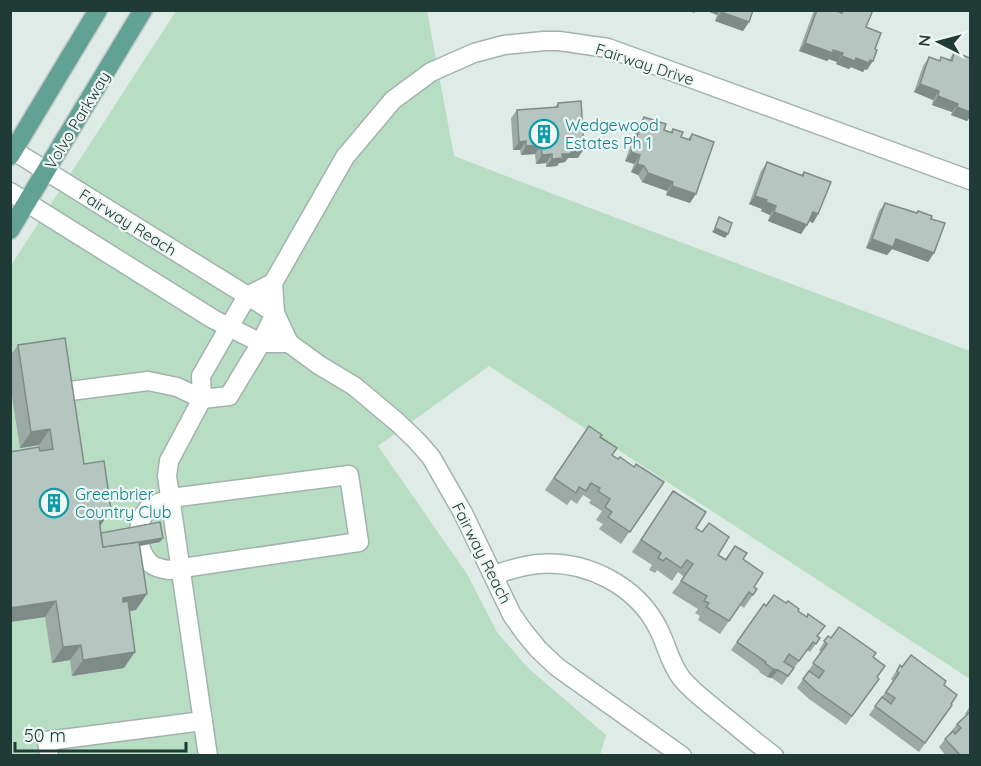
<svg xmlns="http://www.w3.org/2000/svg" width="981" height="766" font-family="Quicksand,sans-serif">
  <style>
    .green { fill: #b7ddc3 }
    .lines { fill: none; stroke-linecap: round; stroke-linejoin: round }
    .minor-casing { stroke: #a2b3ae; stroke-width: 21 }
    .major-casing { stroke: #c1c8c7; stroke-width: 21 }
    .minor { stroke: #fff; stroke-width: 18 }
    .major { stroke: #62a295; stroke-width: 18 }
    .wall { fill: #9baaa4 }
    .shaded-wall { fill: #7e8b86 }
    .building { fill: #b4c6bf; stroke: #7e8b86; stroke-width: 1.5 }
    .labels { text-anchor: middle; dominant-baseline: central; stroke-width: 4.5; stroke-linejoin: round; paint-order: stroke }
    .street-label { font-size: 16px; fill: #203b36; stroke: #eff7f4 }
    .culture-label { font-size: 16px; fill: #0d838f; stroke: #eff7f4; text-anchor: start }
  </style>
  <rect width="100%" height="100%" fill="#dfebe6"/>
  <polygon class="green" points="176,11 427,11 454,156 590,208 970,351 970,679 489,366 378,446 467,574 497,632 527,667 606,735 600,755 11,755 10,267"/>
  <g class="lines">
    <g class="minor-casing">
      <g id="minor">
        <polyline points="10,192 213,319 261,343 289,343 275,313 14,151"/>
        <polyline points="273,283 345,157 393,100 431,72 474,53 504,45 544,41 559,41 608,48 970,180"/>
        <polyline points="289,343 319,365 354,386 366,396 397,422 416,440 431,457 463,513 512,615 524,632 538,649 557,667 682,756"/>
        <polyline points="70,391 148,381 177,387 202,399 229,396 261,343 275,313 273,283 247,296 201,376 202,399 169,461 167,476 208,756"/>
        <path d="M349,475L359,542L169,570C163,569 156,568 151,564C136,552 135,521 149,508C154,504 164,501 171,498Z"/>
        <path d="M493,575C507,571 523,565 538,564C586,560 637,585 659,630C667,646 670,664 682,679C693,692 707,702 720,713C738,727 755,742 774,756"/>
        <polyline points="49,756 47,741 203,721"/>
      </g>
    </g>
    <g class="major-casing">
      <g id="major">
        <polyline points="10,156 98,10"/>
        <polyline points="10,230 143,10"/>
      </g>
    </g>
    <use href="#minor" class="minor"/>
    <use href="#major" class="major"/>
  </g>
  <g class="wall">
    <polygon points="705,10 753,10 749,22 743,31 715,21 717,15"/>
    <polygon points="815,10 835,10 839,12 840,10 873,10 866,27 867,70 865,69 863,72 851,67 849,69 836,64 837,62 829,59 827,61 799,51 813,13"/>
    <polygon points="954,52 970,58 970,117 967,121 951,115 952,112 932,105 933,100 914,92 923,66 929,57 939,61 941,57 949,60"/>
    <polygon points="558,103 578,158 568,158 565,162 559,163 557,166 546,167 546,163 536,164 535,154 521,155 520,150 513,150 511,118 517,110 555,107"/>
    <polygon points="644,117 664,130 670,132 673,129 681,137 688,139 692,134 690,203 666,195 667,191 642,182 638,175 631,172 634,164 625,161 638,125"/>
    <polygon points="767,162 801,175 804,172 818,214 813,223 809,221 801,234 768,221 770,215 761,211 762,209 749,204 761,171"/>
    <polygon points="885,203 931,219 934,253 928,262 892,249 887,255 866,248 879,211"/>
    <polygon points="18,345 84,464 111,510 100,526 101,533 160,542 140,546 136,610 129,611 124,668 72,676 70,660 52,663 45,617 10,622 10,452 40,451 39,445 20,448 10,384 10,356"/>
    <polygon points="589,426 600,437 612,455 618,459 664,482 621,544 599,529 603,524 596,520 602,511 589,503 591,500 583,495 577,504 571,500 567,505 545,490"/>
    <polygon points="673,491 696,528 718,555 725,559 735,546 743,559 754,587 757,589 744,608 740,605 720,634 698,620 700,616 695,613 698,609 672,593 684,577 678,572 672,581 657,570 655,573 649,570 652,565 632,552"/>
    <polygon points="764,604 766,606 798,611 817,636 820,638 810,652 807,650 782,685 772,678 767,677 759,672 760,671 731,650"/>
    <polygon points="828,636 873,657 877,677 879,679 846,725 809,699 797,688 821,652 819,650"/>
    <polygon points="900,665 944,685 951,704 952,705 919,752 869,715 893,681 891,679"/>
    <polygon points="970,706 970,756 946,756 939,747 957,724 967,715 965,714"/>
  </g>
  <g class="shaded-wall">
    <polygon points="687,10 696,10 694,13"/>
    <polygon points="705,10 720,10 717,15"/>
    <polygon points="721,12 749,22 743,31 715,21"/>
    <polygon points="805,43 833,50 843,53 837,62 829,59 827,61 799,51"/>
    <polygon points="842,56 870,60 873,61 867,70 865,69 863,72 851,67 849,69 836,64"/>
    <polygon points="920,84 939,91 933,100 914,92"/>
    <polygon points="938,96 958,104 952,112 932,105"/>
    <polygon points="957,107 970,112 970,117 967,121 951,115"/>
    <polygon points="526,141 520,150 513,150 519,142"/>
    <polygon points="541,145 535,154 521,155 526,146"/>
    <polygon points="584,149 578,158 568,158 565,162 559,163 557,166 546,167 552,159 571,150"/>
    <polygon points="631,152 640,155 634,164 625,161"/>
    <polygon points="552,154 546,163 536,164 542,155"/>
    <polygon points="637,164 644,166 638,175 631,172"/>
    <polygon points="648,173 673,182 667,191 642,182"/>
    <polygon points="672,186 696,194 690,203 666,195"/>
    <polygon points="755,196 767,200 762,209 749,204"/>
    <polygon points="766,202 776,206 770,215 761,211"/>
    <polygon points="774,212 807,225 801,234 768,221"/>
    <polygon points="813,212 818,214 813,223 807,220"/>
    <polygon points="715,228 728,234 725,238 712,232"/>
    <polygon points="872,239 896,239 934,253 928,262 892,249 887,255 866,248"/>
    <polygon points="50,429 39,445 20,448 31,432"/>
    <polygon points="111,510 100,526 86,528 98,512"/>
    <polygon points="163,538 160,542 91,555 94,551"/>
    <polygon points="147,594 136,610 112,614 123,598"/>
    <polygon points="56,601 45,617 10,622 10,608"/>
    <polygon points="81,645 70,660 52,663 63,647"/>
    <polygon points="135,652 124,668 72,676 83,660"/>
    <polygon points="773,669 778,670 772,678 767,677"/>
  </g>
  <g class="building">
    <polygon points="721,10 753,10 749,22 721,12"/>
    <polygon points="817,10 835,10 842,13 842,10 873,10 866,27 881,33 875,49 877,50 873,61 870,60 869,63 856,58 855,61 842,56 843,53 833,50 833,53 805,43"/>
    <polygon points="954,52 970,58 970,112 957,107 958,104 938,96 939,91 920,84 929,57 940,61 941,57 952,61"/>
    <polygon points="581,101 584,149 571,150 571,154 562,154 563,158 552,159 552,154 542,155 541,145 526,146 526,141 519,142 517,110 558,107 558,103"/>
    <polygon points="644,117 666,124 664,130 672,133 673,129 683,132 681,137 690,140 692,134 714,142 696,194 672,186 673,182 648,173 644,166 637,164 640,155 631,152"/>
    <polygon points="767,162 803,176 804,172 831,182 818,214 813,212 807,225 774,212 776,206 766,202 767,200 755,196"/>
    <polygon points="885,203 917,213 918,211 932,216 931,219 945,223 934,253 896,239 893,247 872,239"/>
    <polygon points="719,217 732,223 728,234 715,228"/>
    <polygon points="65,338 84,464 104,461 111,510 98,512 103,547 139,542 147,594 123,598 123,602 128,601 135,652 83,660 81,645 63,647 56,601 10,608 10,452 39,447 40,451 53,449 50,429 31,432 18,345"/>
    <polygon points="589,426 602,435 600,437 617,448 612,455 618,459 620,457 634,467 636,464 664,482 630,532 608,517 612,512 605,507 610,499 598,491 600,488 591,483 586,491 579,487 576,493 554,478"/>
    <polygon points="673,491 706,512 696,528 702,532 709,523 729,537 718,555 726,560 735,546 747,553 743,559 763,573 754,587 757,589 753,595 749,592 729,621 706,607 709,603 704,601 707,596 681,581 693,564 687,560 681,568 666,558 663,561 658,558 661,553 641,540"/>
    <polygon points="160,522 163,538 139,542 103,547 101,533"/>
    <polygon points="774,595 786,603 788,601 799,609 798,611 807,617 808,614 825,626 817,636 820,638 816,644 813,642 799,661 789,654 784,662 794,668 788,676 778,670 773,669 765,663 766,662 737,642 764,604 766,606"/>
    <polygon points="839,627 876,653 873,657 885,666 877,677 879,679 852,716 815,690 803,679 809,671 819,678 824,671 813,663 827,644 824,641 828,636 831,638"/>
    <polygon points="911,655 946,681 944,685 957,695 951,704 952,705 925,743 875,706 882,697 891,704 895,698 886,692 899,673 897,671 900,665 902,667"/>
    <polygon points="970,712 970,756 961,756 945,739 953,731 955,734 961,728 957,724"/>
  </g>
  <defs>
    <g id="building-ring" transform="scale(1.5)"><circle r="9.5" fill="#eff7f4" stroke="#0f9aa8" stroke-width="1.5"/><path d="M-4-6H4V6H1V3H-1V6H-4ZM-2.5-4.3h1.7v1.8h-1.7ZM.8-4.3h1.7v1.8H.8ZM-2.5-1h1.7V.8h-1.7ZM.8-1h1.7V.8H.8Z" fill="#0f9aa8"/></g>
  </defs>
  <g fill-rule="evenodd">
    <use href="#building-ring" x="544" y="134"/>
    <use href="#building-ring" x="54" y="503"/>
  </g>
  <g class="labels">
    <g class="street-label">
      <text transform="translate(645 64) rotate(18)">Fairway Drive</text>
      <text transform="translate(77 120) rotate(-59)">Volvo Parkway</text>
      <text transform="translate(128 222) rotate(32)">Fairway Reach</text>
      <text transform="translate(482 553) rotate(63)">Fairway Reach</text>
    </g>
    <g class="culture-label">
      <text x="565" y="125">Wedgewood<tspan x="565" dy="18">Estates Ph 1</tspan></text>
      <text x="75" y="494">Greenbrier<tspan x="75" dy="18">Country Club</tspan></text>
    </g>
  </g>
  <rect width="981" height="766" fill="none" stroke="#203b36" stroke-width="24"/>
  <g transform="translate(939 42) rotate(276)" stroke="#eff7f4" stroke-width="4.5" paint-order="stroke">
  <path d="M0-4.5L10 22L0 15L-10 22Z" fill="#203b36"/>
  <text y="-9" font-size="16" font-weight="bold" text-anchor="middle" fill="#203b36">N</text>
  </g>
  <path d="M15 742v9h171v-9" fill="none" stroke="#203b36" stroke-width="3"/>
  <text x="24" y="742" font-size="18" fill="#203b36" stroke="#eff7f4" stroke-width="4.5" paint-order="stroke">50 m</text>
</svg>
